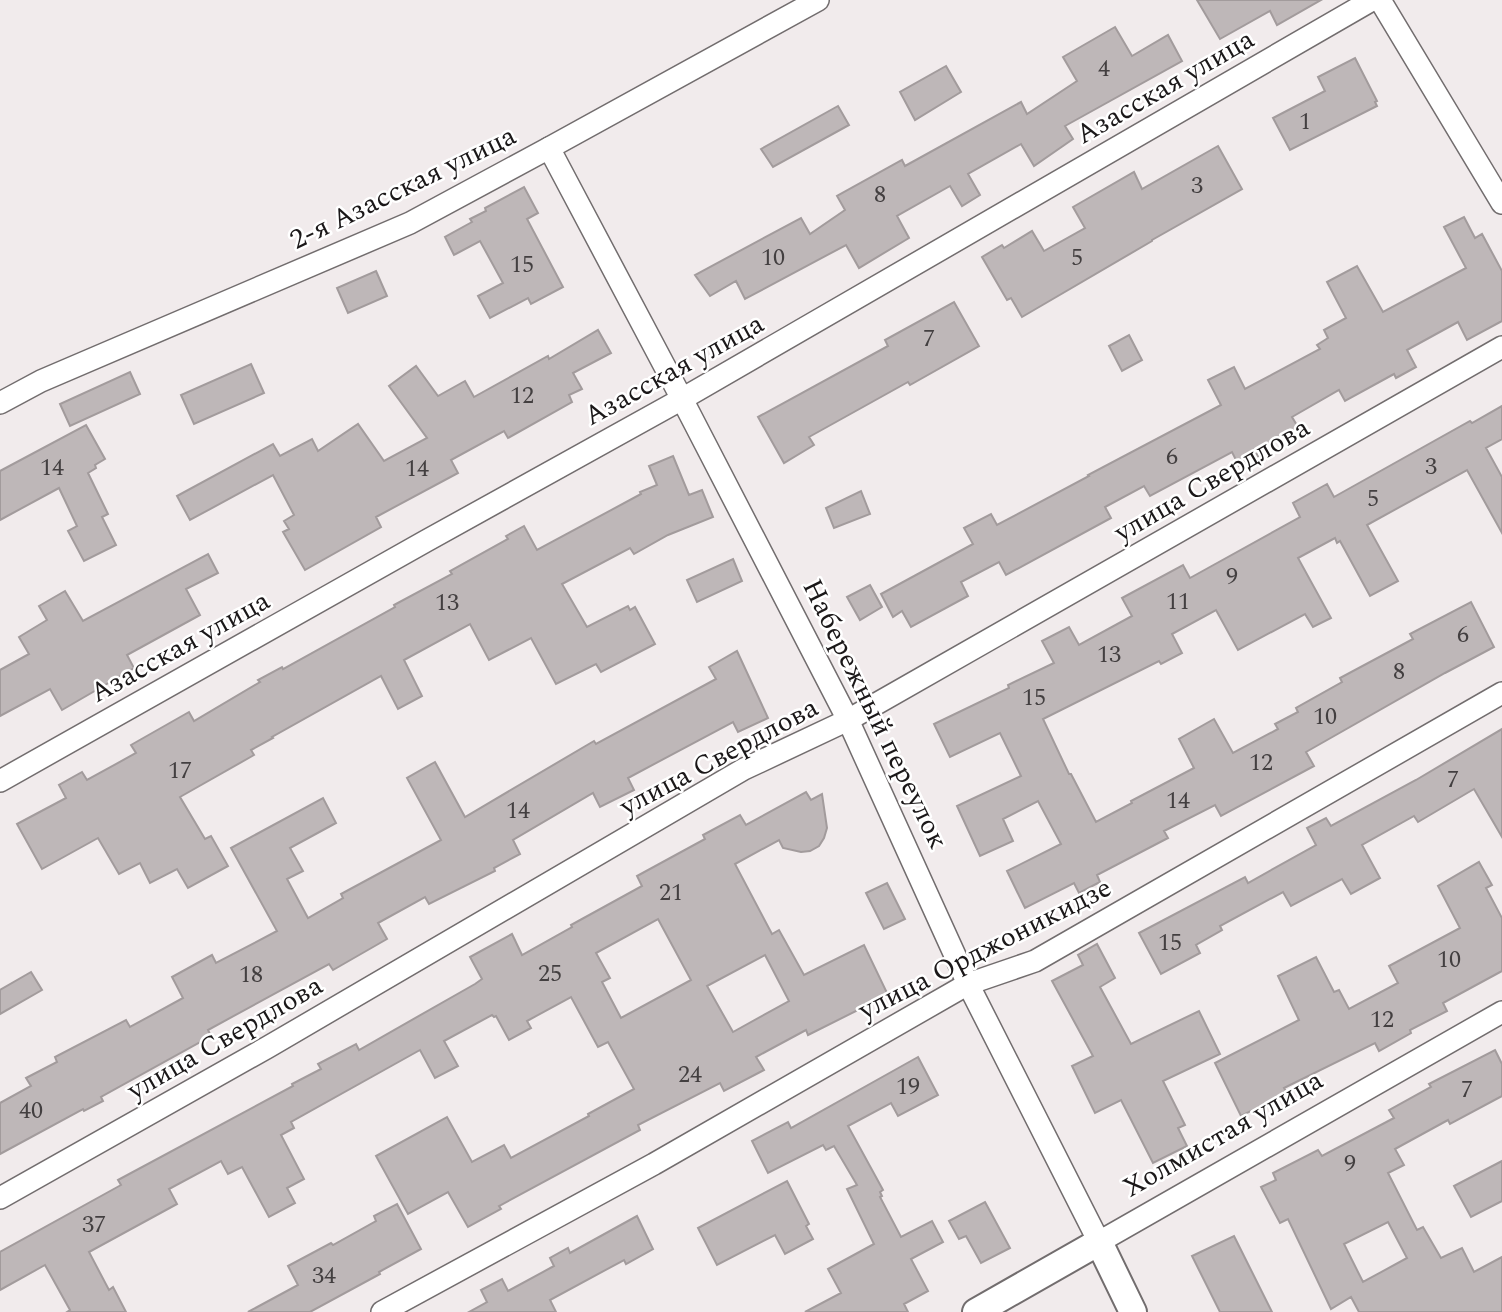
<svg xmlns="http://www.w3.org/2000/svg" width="1502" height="1312" font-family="Spectral,serif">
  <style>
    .building { fill: #beb7b8; stroke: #a29b9c; stroke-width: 2; fill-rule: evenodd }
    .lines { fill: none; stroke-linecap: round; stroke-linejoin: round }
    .minor-casing { stroke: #726d6e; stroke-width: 24 }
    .tertiary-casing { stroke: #726d6e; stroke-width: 30 }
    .minor { stroke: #fff; stroke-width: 21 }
    .tertiary { stroke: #fff; stroke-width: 26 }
    .labels { text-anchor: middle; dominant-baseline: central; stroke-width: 5; stroke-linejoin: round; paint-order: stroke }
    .number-label { font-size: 24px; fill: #433f40 }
    .street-label { font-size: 28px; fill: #1a1718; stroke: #fff }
  </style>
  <rect width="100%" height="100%" fill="#f1ebec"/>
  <g class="building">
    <polygon points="1197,0 1321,0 1277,25 1270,11 1220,39"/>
    <polygon points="1115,27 1132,56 1168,35 1182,61 1065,126 1073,139 1034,166 1021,144 968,174 980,195 962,206 950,186 897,216 909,238 859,268 846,245 745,299 736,281 710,296 695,275 801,218 810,234 845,210 837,196 902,160 905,166 1021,102 1027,114 1077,81 1063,57"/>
    <polygon points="1355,58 1377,101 1375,102 1377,106 1290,150 1273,118 1325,91 1318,77"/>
    <polygon points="946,66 961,92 915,120 900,92"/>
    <polygon points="838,106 849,125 773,167 761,149"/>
    <polygon points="1218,146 1242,189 1152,240 1152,241 1022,317 1011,298 1007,300 982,257 1002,245 1004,248 1032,231 1044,251 1085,228 1073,207 1134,172 1142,189"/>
    <polygon points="524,187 538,213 527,219 563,287 531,304 528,298 490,318 478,296 503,283 480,241 454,255 445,237 472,222 470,219 486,211 485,208"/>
    <polygon points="1464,217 1475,238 1482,234 1502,271 1502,321 1467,340 1458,322 1407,350 1416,367 1396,378 1394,374 1345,401 1339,390 1292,417 1298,427 1255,451 1258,456 1239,466 1232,452 1150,496 1144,486 1105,507 1111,518 1006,575 999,562 961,582 968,596 911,627 902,611 893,617 881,594 973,544 964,528 991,514 997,525 1089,476 1088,475 1221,405 1208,380 1234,367 1245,389 1320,349 1317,345 1328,338 1324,330 1346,318 1327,282 1357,266 1383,312 1466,268 1444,227"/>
    <polygon points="376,271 387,296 348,313 337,288"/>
    <polygon points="954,302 979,346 910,385 908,382 809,437 814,445 784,463 758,417 888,346 885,340"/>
    <polygon points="598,330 611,353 573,373 582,389 569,395 572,402 508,438 504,431 451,460 458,473 376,517 381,527 305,570 283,532 289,529 284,521 294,515 273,475 190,520 177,496 273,444 280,456 312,439 318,451 358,424 384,461 427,438 389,386 416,366 438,396 465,381 474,397 548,356 549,359"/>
    <polygon points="1129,335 1142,360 1122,371 1109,346"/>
    <polygon points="251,364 264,393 194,424 181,395"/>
    <polygon points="130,372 140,394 70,426 60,404"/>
    <polygon points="1502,406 1502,439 1486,448 1502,477 1502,533 1467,470 1367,525 1398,581 1370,596 1340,541 1337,543 1335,538 1298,558 1331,618 1313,627 1305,614 1238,650 1216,610 1172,634 1182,653 1161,664 1159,661 1043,719 1069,774 1071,774 1096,822 1132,803 1131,801 1194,768 1179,739 1214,719 1233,753 1278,729 1275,724 1298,712 1296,708 1342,682 1340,678 1413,639 1410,634 1471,602 1494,647 1445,673 1306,752 1314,766 1221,816 1215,805 1164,831 1168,838 1097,875 1100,882 1079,893 1074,883 1025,908 1007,871 1061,844 1038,801 1003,819 1013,841 980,856 957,806 1021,776 1000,733 950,757 934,724 1009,688 1008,685 1054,663 1042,641 1069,627 1079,645 1132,616 1122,598 1183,565 1190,578 1300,517 1293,503 1327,484 1334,497 1470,421 1472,423"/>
    <polygon points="86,425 105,459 95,465 96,468 88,473 108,514 102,517 116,545 84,561 68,531 77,526 59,488 0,520 0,471"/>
    <polygon points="673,456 689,495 702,490 713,517 668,535 634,554 630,548 562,584 587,627 628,606 630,610 635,607 655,644 601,672 596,664 556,684 531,638 489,660 470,624 404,660 422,696 398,709 381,676 272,737 273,738 251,750 254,755 180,797 205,839 211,836 228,866 188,888 177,869 150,883 140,863 119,874 98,838 42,869 17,824 66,798 59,785 82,772 87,780 136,753 131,745 189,712 194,721 260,682 258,680 282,667 283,669 395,607 394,605 452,574 450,571 508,539 506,536 524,526 537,550 641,494 640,492 657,485 649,466"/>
    <polygon points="861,491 870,514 834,528 826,508"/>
    <polygon points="208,554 218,573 186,589 200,615 127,655 134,668 62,710 50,689 0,716 0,670 29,654 19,637 47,620 39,606 65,591 83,621"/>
    <polygon points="733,559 742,581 697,602 687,580"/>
    <polygon points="870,585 882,607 860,620 847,597"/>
    <polygon points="737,651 768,718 738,732 733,722 628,778 634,790 600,807 593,793 513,840 520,854 494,868 495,871 429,904 425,897 378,923 387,939 333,970 329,964 208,1030 211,1036 101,1097 103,1101 84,1111 83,1109 0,1154 0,1103 31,1086 26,1078 57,1062 55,1057 126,1020 130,1027 183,998 172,977 212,955 216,963 277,931 231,848 323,798 336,823 290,848 303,871 287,879 308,918 343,898 341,894 441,840 407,778 435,762 465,817 594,741 596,744 716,679 709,667"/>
    <polygon points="1502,729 1502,837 1474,789 1418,822 1414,816 1362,845 1380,878 1351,894 1342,879 1291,906 1283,892 1220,926 1222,930 1196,945 1200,953 1161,974 1139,933 1245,877 1248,883 1316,845 1307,828 1326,818 1331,826 1416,780"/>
    <path d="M806,792L811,800L822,794L827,828L824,838L819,846L810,851L801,852L783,848L779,840L735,864L772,934L779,930L804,975L864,945L888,995L808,1035L806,1030L756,1057L764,1070L724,1091L720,1083L638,1125L640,1130L499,1206L501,1209L468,1227L448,1192L408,1214L376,1156L447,1117L472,1162L504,1145L511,1158L589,1116L588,1114L634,1089L608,1042L598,1047L571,997L527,1021L531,1028L509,1040L496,1016L494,1017L492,1015L444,1041L458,1066L435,1078L420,1050L291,1122L294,1128L281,1135L304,1179L287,1188L295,1203L269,1217L242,1167L228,1174L221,1161L169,1189L177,1204L89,1252L109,1290L113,1287L126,1312H67L70,1310L45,1265L0,1290V1252L121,1185L118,1180L293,1086L292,1084L321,1069L318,1064L356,1044L359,1050L475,984L482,979L470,957L512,934L522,955L572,927L571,925L642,886L637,876L705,839L703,835L740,815L746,825ZM658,919L691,980L621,1018L602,982L610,978L596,953ZM765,955L789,1001L733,1032L707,986Z"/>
    <polygon points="1479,862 1492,885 1486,888 1502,918 1502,971 1443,1003 1447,1011 1410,1030 1411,1033 1379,1051 1375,1043 1284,1088 1287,1093 1241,1116 1215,1063 1299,1020 1278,976 1316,957 1334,992 1339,990 1349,1009 1398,983 1389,966 1460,928 1438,886"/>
    <polygon points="887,883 905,919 884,929 866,893"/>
    <polygon points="1097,944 1115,978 1100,987 1131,1044 1199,1011 1220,1054 1163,1081 1185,1125 1178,1128 1187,1146 1153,1163 1121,1100 1095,1113 1072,1066 1093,1056 1052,981 1083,965 1078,955"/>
    <polygon points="31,972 42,990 0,1014 0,990"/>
    <path d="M1495,1050L1502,1064V1096L1450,1124L1448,1120L1395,1149L1404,1165L1388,1173L1417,1230L1423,1227L1441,1258L1462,1248L1474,1272L1502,1257V1312H1359L1351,1297L1331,1309L1288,1219L1280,1223L1261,1187L1276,1180L1273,1173L1318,1150L1322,1156L1394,1118L1389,1110L1431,1087L1429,1084ZM1388,1222L1407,1258L1363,1282L1344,1244Z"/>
    <polygon points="918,1057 938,1095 898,1116 891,1103 848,1126 883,1190 880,1192 882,1196 880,1197 901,1237 932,1221 943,1242 911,1259 928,1291 904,1304 908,1312 805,1312 841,1293 828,1269 874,1244 847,1189 857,1185 834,1146 826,1150 823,1145 768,1173 752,1141 788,1122 791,1128"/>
    <polygon points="1502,1161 1502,1201 1471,1217 1454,1186"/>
    <polygon points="787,1181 809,1224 806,1226 813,1239 785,1254 775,1235 717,1265 698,1228"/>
    <polygon points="985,1202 1010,1248 981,1263 966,1236 959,1239 949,1221"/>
    <polygon points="397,1204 421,1249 379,1272 380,1274 310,1312 248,1312 298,1285 288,1266 331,1243 333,1245 376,1221 374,1216"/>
    <polygon points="637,1216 653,1249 626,1264 624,1260 550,1300 556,1312 469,1312 487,1302 481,1290 502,1279 508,1291 554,1266 550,1258 568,1248 570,1253"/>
    <polygon points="1234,1236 1272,1312 1220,1312 1192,1256"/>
  </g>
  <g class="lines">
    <g class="minor-casing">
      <g id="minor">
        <polyline points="1380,0 1502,203"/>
        <polyline points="549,148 682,399 848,720 968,984 1099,1242 1502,1012"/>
        <polyline points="0,403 41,381 410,223 549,148 818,0"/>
        <polyline points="0,781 426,541 682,399 1372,0"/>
        <polyline points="0,1198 268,1047 744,769 848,720 1502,347"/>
        <polyline points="382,1312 654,1164 968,984 1035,961 1502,693"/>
      </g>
    </g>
    <g class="tertiary-casing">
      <polyline id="tertiary" points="976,1312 1099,1242 1133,1312"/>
    </g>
    <use href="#minor" class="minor"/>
    <use href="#tertiary" class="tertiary"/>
  </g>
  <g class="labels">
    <g class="number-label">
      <text x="1104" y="69">4</text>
      <text x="1305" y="122">1</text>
      <text x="1197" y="186">3</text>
      <text x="880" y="195">8</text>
      <text x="773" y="258">10</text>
      <text x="1077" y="258">5</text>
      <text x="522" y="265">15</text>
      <text x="929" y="339">7</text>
      <text x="522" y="396">12</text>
      <text x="1172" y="457">6</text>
      <text x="1431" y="467">3</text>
      <text x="52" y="468">14</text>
      <text x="417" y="469">14</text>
      <text x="1373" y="499">5</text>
      <text x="1232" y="577">9</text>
      <text x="1178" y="602">11</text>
      <text x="447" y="603">13</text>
      <text x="1463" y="635">6</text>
      <text x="1109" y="655">13</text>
      <text x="1399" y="672">8</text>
      <text x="1034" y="698">15</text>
      <text x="1325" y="717">10</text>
      <text x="1261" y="763">12</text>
      <text x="180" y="771">17</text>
      <text x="1453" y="780">7</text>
      <text x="1178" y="801">14</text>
      <text x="518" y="811">14</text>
      <text x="671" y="893">21</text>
      <text x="1170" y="943">15</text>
      <text x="1449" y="960">10</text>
      <text x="550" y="974">25</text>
      <text x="251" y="975">18</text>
      <text x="1382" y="1020">12</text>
      <text x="690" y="1075">24</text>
      <text x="908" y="1087">19</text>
      <text x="1467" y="1090">7</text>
      <text x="31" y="1111">40</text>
      <text x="1350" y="1164">9</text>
      <text x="94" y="1225">37</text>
      <text x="324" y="1276">34</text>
    </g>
    <g class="street-label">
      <text transform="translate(1165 87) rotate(-30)">Азасская улица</text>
      <text transform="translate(403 188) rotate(-26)">2-я Азасская улица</text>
      <text transform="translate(674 370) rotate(-29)">Азасская улица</text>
      <text transform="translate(1212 480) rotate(-30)">улица Свердлова</text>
      <text transform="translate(180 647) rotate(-29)">Азасская улица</text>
      <text transform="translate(875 714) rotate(64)">Набережный переулок</text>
      <text transform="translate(719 757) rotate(-28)">улица Свердлова</text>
      <text transform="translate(985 949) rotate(-27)">улица Орджоникидзе</text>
      <text transform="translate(225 1038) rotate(-30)">улица Свердлова</text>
      <text transform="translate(1223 1134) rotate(-30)">Холмистая улица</text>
    </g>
  </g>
</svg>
